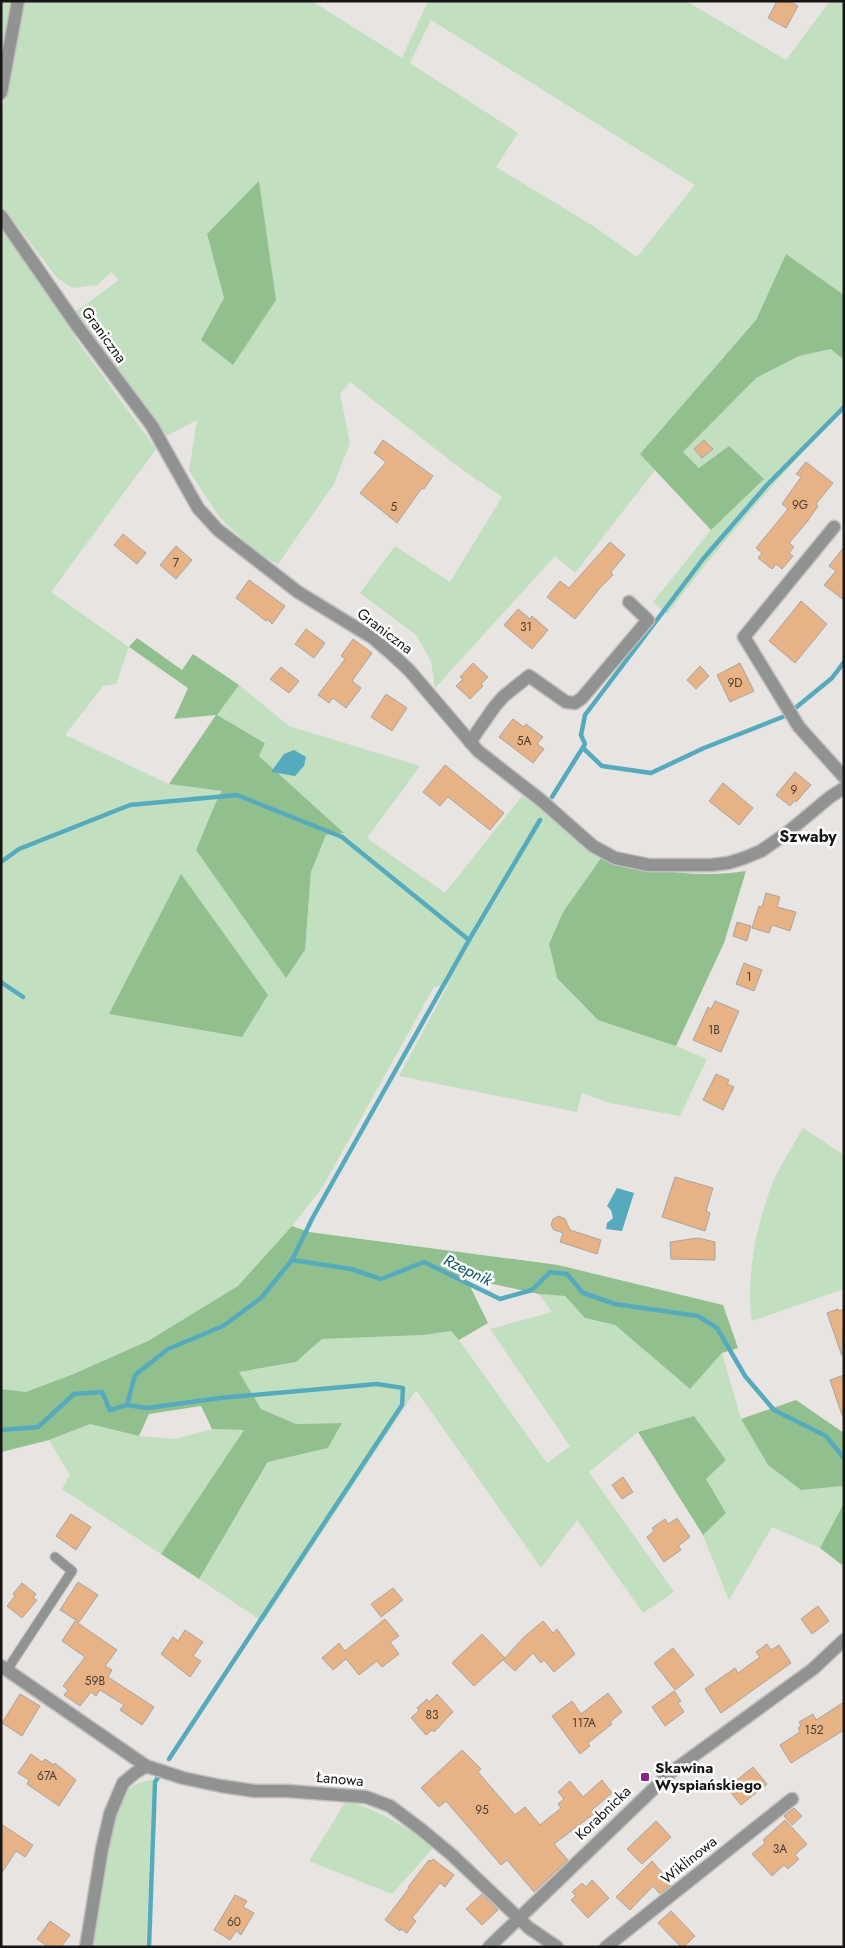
<svg xmlns="http://www.w3.org/2000/svg" width="845" height="1948" font-family="Jost,sans-serif">
  <style>
    .green { fill: #c2dfc0; fill-rule: evenodd }
    .forest { fill: #91c08e }
    .water { fill: #56aabd }
    .lines { fill: none; stroke-linecap: round; stroke-linejoin: round }
    .stream { stroke: #56aabd; stroke-width: 4.5 }
    .building { fill: #e7b285; stroke: #a8a5a2 }
    .service-casing { stroke: #c2bfbd; stroke-width: 11 }
    .minor-casing { stroke: #c2bfbd; stroke-width: 15 }
    .tertiary-casing { stroke: #c2bfbd; stroke-width: 15 }
    .service { stroke: #919393; stroke-width: 9 }
    .minor { stroke: #919393; stroke-width: 12 }
    .tertiary { stroke: #919393; stroke-width: 12 }
    .poi-dot { fill: #88248c; stroke: #fff; stroke-width: 2 }
    .labels { text-anchor: middle; dominant-baseline: central; stroke-width: 5; stroke-linejoin: round; paint-order: stroke }
    .number-label { font-size: 12px; fill: #4b3c31 }
    .street-label { font-size: 15px; fill: #171515; stroke: #fff }
    .poi-label { font-size: 15px; font-weight: bold; fill: #171515; stroke: #fff; text-anchor: start }
    .neighbourhood-label { font-size: 16px; font-weight: bold; fill: #171515; stroke: #fff }
    .water-label { font-size: 16px; font-style: italic; fill: #085462; stroke: #fff }
  </style>
  <rect width="100%" height="100%" fill="#e8e4e2"/>
  <g class="green">
    <polygon points="1,1 12,1 1,58"/>
    <path d="M24,1H312L402,58L428,1H686L786,60L830,1H844V295L786,254L756,320L641,454L655,470L575,573L555,556L435,688L431,661L416,635L360,593L395,546L450,582L502,497L456,465L350,382L340,394L350,443L334,484L278,564L257,553L221,519L189,471L197,420L166,436L75,312L119,280L111,272L97,285L73,288L57,278L3,207L1,192V114L20,29ZM431,20L695,185L637,257L595,227L496,167L518,133L410,63ZM207,234L276,300L201,341L224,298Z"/>
    <path d="M1,228L23,253L62,310L76,339L156,449L51,592L129,647L116,684L103,686L65,735L169,784L223,791L215,804L196,850L305,950L311,872L326,835L344,833L259,756L265,742L216,715L239,685L289,726L420,766L367,838L445,893L522,796C551,814 573,840 601,858L563,912L549,944L557,978L676,1046L707,1059L680,1116L610,1103L582,1093L577,1112L399,1076L448,985L434,987L322,1188L292,1226L239,1286L148,1341L71,1375L26,1393L1,1389Z"/>
    <path d="M832,349L840,358L844,354V407C782,474 722,541 667,614L653,602L711,530L764,479L699,468L683,452L756,378L799,356Z"/>
    <path d="M803,1128L844,1155V1289L752,1321C745,1279 757,1222 773,1182C781,1164 793,1146 803,1128Z"/>
    <polygon points="539,1294 565,1296 585,1318 615,1325 690,1389 722,1353 741,1419 768,1465 801,1490 844,1486 844,1503 820,1548 772,1527 729,1600 703,1535 726,1513 706,1479 726,1460 694,1416 638,1432 589,1472 674,1592 643,1613 577,1520 541,1568 416,1390 263,1622 199,1579 269,1462 328,1448 342,1423 296,1424 261,1409 238,1372 296,1362 322,1339 424,1335 451,1331 459,1340 547,1463 570,1446 490,1329 552,1312"/>
    <polygon points="90,1424 139,1436 175,1439 212,1429 244,1430 161,1554 62,1489 70,1475 49,1440"/>
    <path d="M153,1780L146,1947H90L95,1935C99,1903 107,1815 126,1792C133,1784 142,1781 153,1780Z"/>
    <path d="M346,1801C382,1811 403,1826 434,1847L392,1894L309,1861Z"/>
  </g>
  <g class="forest">
    <polygon points="259,181 276,300 233,365 201,340 224,298 207,234"/>
    <polygon points="786,254 844,295 844,354 841,358 831,349 799,356 756,378 683,452 699,468 729,446 764,479 711,530 640,454 756,320"/>
    <polygon points="137,638 182,670 193,654 239,685 217,715 265,743 259,756 344,833 326,835 311,872 305,950 286,978 196,850 215,804 222,791 169,784 216,715 174,719 188,688 129,647"/>
    <path d="M601,858C648,870 698,879 746,871L724,943L676,1046L598,1020L557,978L549,944L563,912Z"/>
    <polygon points="181,874 268,995 242,1037 109,1014"/>
    <polygon points="292,1226 309,1232 558,1265 723,1305 738,1348 722,1353 690,1389 615,1325 585,1318 565,1296 539,1294 466,1278 488,1323 459,1340 451,1331 424,1335 322,1339 296,1362 239,1372 261,1409 296,1424 342,1423 328,1448 268,1462 199,1579 161,1554 244,1430 212,1429 201,1406 149,1414 139,1436 90,1424 49,1440 1,1452 1,1389 26,1392 71,1375 148,1341 238,1286"/>
    <polygon points="796,1400 844,1433 844,1486 801,1490 768,1465 741,1419"/>
    <polygon points="694,1416 726,1460 706,1479 726,1513 703,1535 638,1432"/>
    <polygon points="844,1503 844,1562 842,1565 820,1548"/>
  </g>
  <g class="water">
    <polygon points="294,750 306,757 304,766 295,776 271,772 284,754"/>
    <polygon points="617,1188 634,1193 622,1231 606,1229 607,1223 613,1218 611,1210 607,1206"/>
  </g>
  <g class="lines">
    <g class="stream">
      <polyline points="793,710 832,678 844,662"/>
      <polyline points="583,748 602,766 651,773 704,748 785,716"/>
      <polyline points="552,797 585,744 581,735 585,715 703,559 767,485 844,407"/>
      <polyline points="1,862 19,849 130,805 237,795 342,837 469,940"/>
      <polyline points="1,982 23,997"/>
      <polyline points="292,1260 313,1217 469,940 540,820"/>
      <polyline points="127,1405 147,1408 220,1398 377,1384 403,1388 402,1405 169,1759"/>
      <polyline points="1,1430 38,1427 74,1394 102,1392 110,1410 127,1405 135,1375 168,1349 223,1326 261,1298 292,1260 351,1269 381,1279 424,1262 500,1299 532,1290 550,1272 567,1274 583,1293 615,1304 698,1316 717,1328 745,1376 774,1410 826,1436 844,1458"/>
      <polyline points="149,1947 155,1782 159,1776"/>
    </g>
  </g>
  <g class="building">
    <polygon points="777,1 789,1 798,6 786,28 768,18"/>
    <polygon points="383,440 433,476 424,489 422,488 397,523 360,493 386,462 374,453"/>
    <polygon points="704,440 713,449 702,458 694,449"/>
    <polygon points="806,462 833,483 816,504 818,506 807,522 789,543 794,547 789,553 793,556 782,569 776,564 772,569 758,558 762,553 756,548 788,509 782,504 801,477 796,474"/>
    <polygon points="123,534 146,553 137,564 114,545"/>
    <polygon points="610,542 625,555 611,572 613,575 600,588 575,619 547,597 560,581 569,588"/>
    <polygon points="176,546 192,560 176,579 160,565"/>
    <polygon points="844,547 844,600 824,585 836,571 829,566"/>
    <polygon points="249,580 285,606 272,624 267,619 266,621 236,598"/>
    <polygon points="801,601 827,624 795,663 769,641"/>
    <polygon points="518,609 530,619 532,616 548,630 532,649 504,625"/>
    <polygon points="306,629 325,643 314,658 295,644"/>
    <polygon points="353,639 372,653 352,681 361,688 346,708 333,698 329,703 318,695 345,659 341,656"/>
    <polygon points="473,663 488,677 481,684 483,686 470,699 456,686 463,679 460,677"/>
    <polygon points="740,663 754,691 730,702 717,675"/>
    <polygon points="700,666 709,676 696,689 687,680"/>
    <polygon points="281,667 299,681 289,693 270,679"/>
    <polygon points="386,694 407,708 392,731 371,717"/>
    <polygon points="513,719 524,727 526,724 543,737 537,744 544,749 533,763 499,737"/>
    <polygon points="445,765 504,813 490,830 448,797 440,806 423,792"/>
    <polygon points="795,772 811,785 796,802 795,800 790,806 776,795"/>
    <polygon points="723,783 753,808 739,825 709,801"/>
    <polygon points="766,893 780,897 777,907 796,912 790,931 772,925 769,933 752,928 759,906 762,907"/>
    <polygon points="737,922 751,926 747,941 733,936"/>
    <polygon points="744,963 762,970 754,991 736,984"/>
    <polygon points="715,1001 739,1011 721,1052 693,1040 708,1007 711,1009"/>
    <polygon points="716,1074 729,1080 727,1084 734,1087 723,1110 703,1100"/>
    <polygon points="675,1177 713,1188 706,1211 710,1213 705,1231 662,1217"/>
    <polygon points="559,1216 565,1219 570,1230 601,1240 597,1254 560,1242 563,1233 554,1230 551,1225 553,1219"/>
    <polygon points="698,1238 715,1242 715,1260 671,1259 670,1242"/>
    <polygon points="838,1309 839,1311 844,1309 842,1356 827,1313"/>
    <polygon points="844,1375 844,1415 842,1415 830,1380"/>
    <polygon points="623,1477 633,1492 622,1499 612,1485"/>
    <polygon points="71,1514 91,1527 76,1550 56,1536"/>
    <polygon points="677,1518 690,1537 678,1546 681,1550 664,1562 647,1537 654,1531 652,1528 665,1519 668,1524"/>
    <polygon points="78,1582 98,1595 79,1622 60,1610"/>
    <polygon points="22,1583 36,1594 33,1598 37,1600 22,1618 7,1606 15,1596 13,1594"/>
    <polygon points="393,1588 403,1600 381,1617 371,1604"/>
    <polygon points="818,1606 829,1621 812,1634 801,1619"/>
    <polygon points="385,1619 399,1636 390,1642 399,1654 382,1667 377,1661 359,1675 346,1659 333,1670 322,1658 339,1643 345,1651"/>
    <polygon points="75,1621 117,1650 105,1666 112,1670 108,1677 154,1707 142,1725 120,1710 124,1705 100,1690 96,1696 91,1692 80,1706 64,1695 68,1690 63,1686 85,1657 62,1641"/>
    <polygon points="543,1621 553,1633 557,1629 575,1654 554,1672 544,1660 541,1663 533,1653 515,1671 503,1660 524,1637"/>
    <polygon points="185,1630 203,1642 193,1656 201,1661 190,1677 161,1654 173,1637 178,1641"/>
    <polygon points="482,1634 505,1658 474,1686 452,1663"/>
    <polygon points="767,1644 771,1650 779,1645 791,1663 721,1713 705,1689 735,1668 738,1673 760,1657 756,1652"/>
    <polygon points="673,1648 694,1675 675,1690 654,1663"/>
    <polygon points="674,1691 681,1701 678,1703 684,1712 665,1726 652,1707"/>
    <polygon points="608,1693 622,1712 610,1722 612,1724 588,1743 590,1746 580,1754 552,1716 572,1701 581,1714"/>
    <polygon points="20,1694 40,1706 22,1736 2,1723"/>
    <polygon points="437,1694 453,1712 434,1732 432,1730 426,1735 411,1718 419,1710 417,1708 427,1699 429,1702"/>
    <polygon points="844,1702 844,1730 791,1763 780,1745 800,1732 798,1728 801,1726 799,1722 813,1714 816,1720"/>
    <polygon points="462,1750 481,1769 478,1772 515,1815 525,1807 540,1825 561,1808 558,1804 564,1799 558,1792 570,1781 583,1797 602,1780 612,1793 592,1810 595,1813 554,1844 568,1860 534,1892 507,1860 501,1865 446,1801 439,1807 421,1788"/>
    <polygon points="31,1754 42,1762 45,1759 54,1765 55,1763 76,1780 59,1806 27,1784 29,1780 18,1773"/>
    <polygon points="753,1767 767,1784 741,1805 727,1788"/>
    <polygon points="794,1808 802,1816 792,1825 784,1816"/>
    <polygon points="785,1820 807,1844 795,1855 799,1859 788,1869 784,1865 772,1876 752,1854 765,1843 763,1840"/>
    <polygon points="656,1821 671,1837 642,1864 627,1849"/>
    <polygon points="1,1824 33,1845 25,1857 16,1851 1,1874"/>
    <polygon points="433,1859 454,1875 445,1887 440,1883 412,1918 416,1921 407,1933 401,1929 400,1931 385,1920 409,1888 408,1887 429,1860 431,1861"/>
    <polygon points="652,1861 672,1884 660,1894 653,1886 630,1910 616,1897"/>
    <polygon points="592,1880 609,1898 588,1918 571,1900 576,1896 572,1892 582,1883 586,1887"/>
    <polygon points="482,1894 498,1910 482,1925 466,1909"/>
    <polygon points="235,1895 247,1901 243,1907 254,1913 241,1935 236,1931 230,1940 214,1930"/>
    <polygon points="671,1911 695,1936 684,1947 681,1947 658,1923"/>
    <polygon points="50,1921 70,1935 61,1947 48,1947 37,1939"/>
  </g>
  <g class="lines">
    <g class="service-casing">
      <polyline id="service" points="7,1670 72,1571 55,1557"/>
    </g>
    <g class="minor-casing">
      <g id="minor">
        <polyline points="1,93 18,1"/>
        <polyline points="1,216 78,327 152,426 198,508 218,530 298,592 373,638 395,657 409,670 478,751 542,801 593,846 615,858 649,865 711,865 728,863 744,858 761,851 788,832 830,797 844,788"/>
        <polyline points="834,527 744,637 799,727 844,777"/>
        <polyline points="470,742 495,706 504,696 529,676 566,702 575,703 582,698 648,620 629,602"/>
        <polyline points="1,1666 146,1766"/>
        <polyline points="86,1947 102,1849 110,1814 123,1783 135,1773 146,1766 183,1778 221,1786 255,1791 287,1791 366,1797 390,1806 422,1830 452,1855 529,1928 557,1947"/>
        <polyline points="606,1947 792,1799"/>
      </g>
    </g>
    <g class="tertiary-casing">
      <polyline id="tertiary" points="489,1947 670,1773 813,1669 844,1640"/>
    </g>
    <use href="#service" class="service"/>
    <use href="#minor" class="minor"/>
    <use href="#tertiary" class="tertiary"/>
  </g>
  <rect class="poi-dot" x="640" y="1772" width="10" height="10" rx="2.5"/>
  <g class="labels">
    <g class="number-label">
      <text x="800" y="505">9G</text>
      <text x="394" y="507">5</text>
      <text x="176" y="563">7</text>
      <text x="526" y="627">31</text>
      <text x="735" y="683">9D</text>
      <text x="524" y="741">5A</text>
      <text x="794" y="790">9</text>
      <text x="749" y="977">1</text>
      <text x="714" y="1030">1B</text>
      <text x="95" y="1681">59B</text>
      <text x="432" y="1715">83</text>
      <text x="584" y="1723">117A</text>
      <text x="814" y="1730">152</text>
      <text x="47" y="1776">67A</text>
      <text x="482" y="1810">95</text>
      <text x="780" y="1849">3A</text>
      <text x="234" y="1922">60</text>
    </g>
    <g class="street-label">
      <text transform="translate(104 335) rotate(54)">Graniczna</text>
      <text transform="translate(385 631) rotate(37)">Graniczna</text>
      <text transform="translate(340 1779) rotate(5)">Łanowa</text>
      <text transform="translate(603 1813) rotate(-44)">Korabnicka</text>
      <text transform="translate(689 1860) rotate(-39)">Wiklinowa</text>
    </g>
    <g class="poi-label">
      <text x="655" y="1768">Skawina<tspan x="655" dy="17">Wyspiańskiego</tspan></text>
    </g>
    <g class="neighbourhood-label">
      <text x="808" y="836">Szwaby</text>
    </g>
    <g class="water-label">
      <text transform="translate(468 1270) rotate(26)">Rzepnik</text>
    </g>
  </g>
  <rect width="845" height="1948" fill="none" stroke="#171515" stroke-width="5"/>
</svg>
